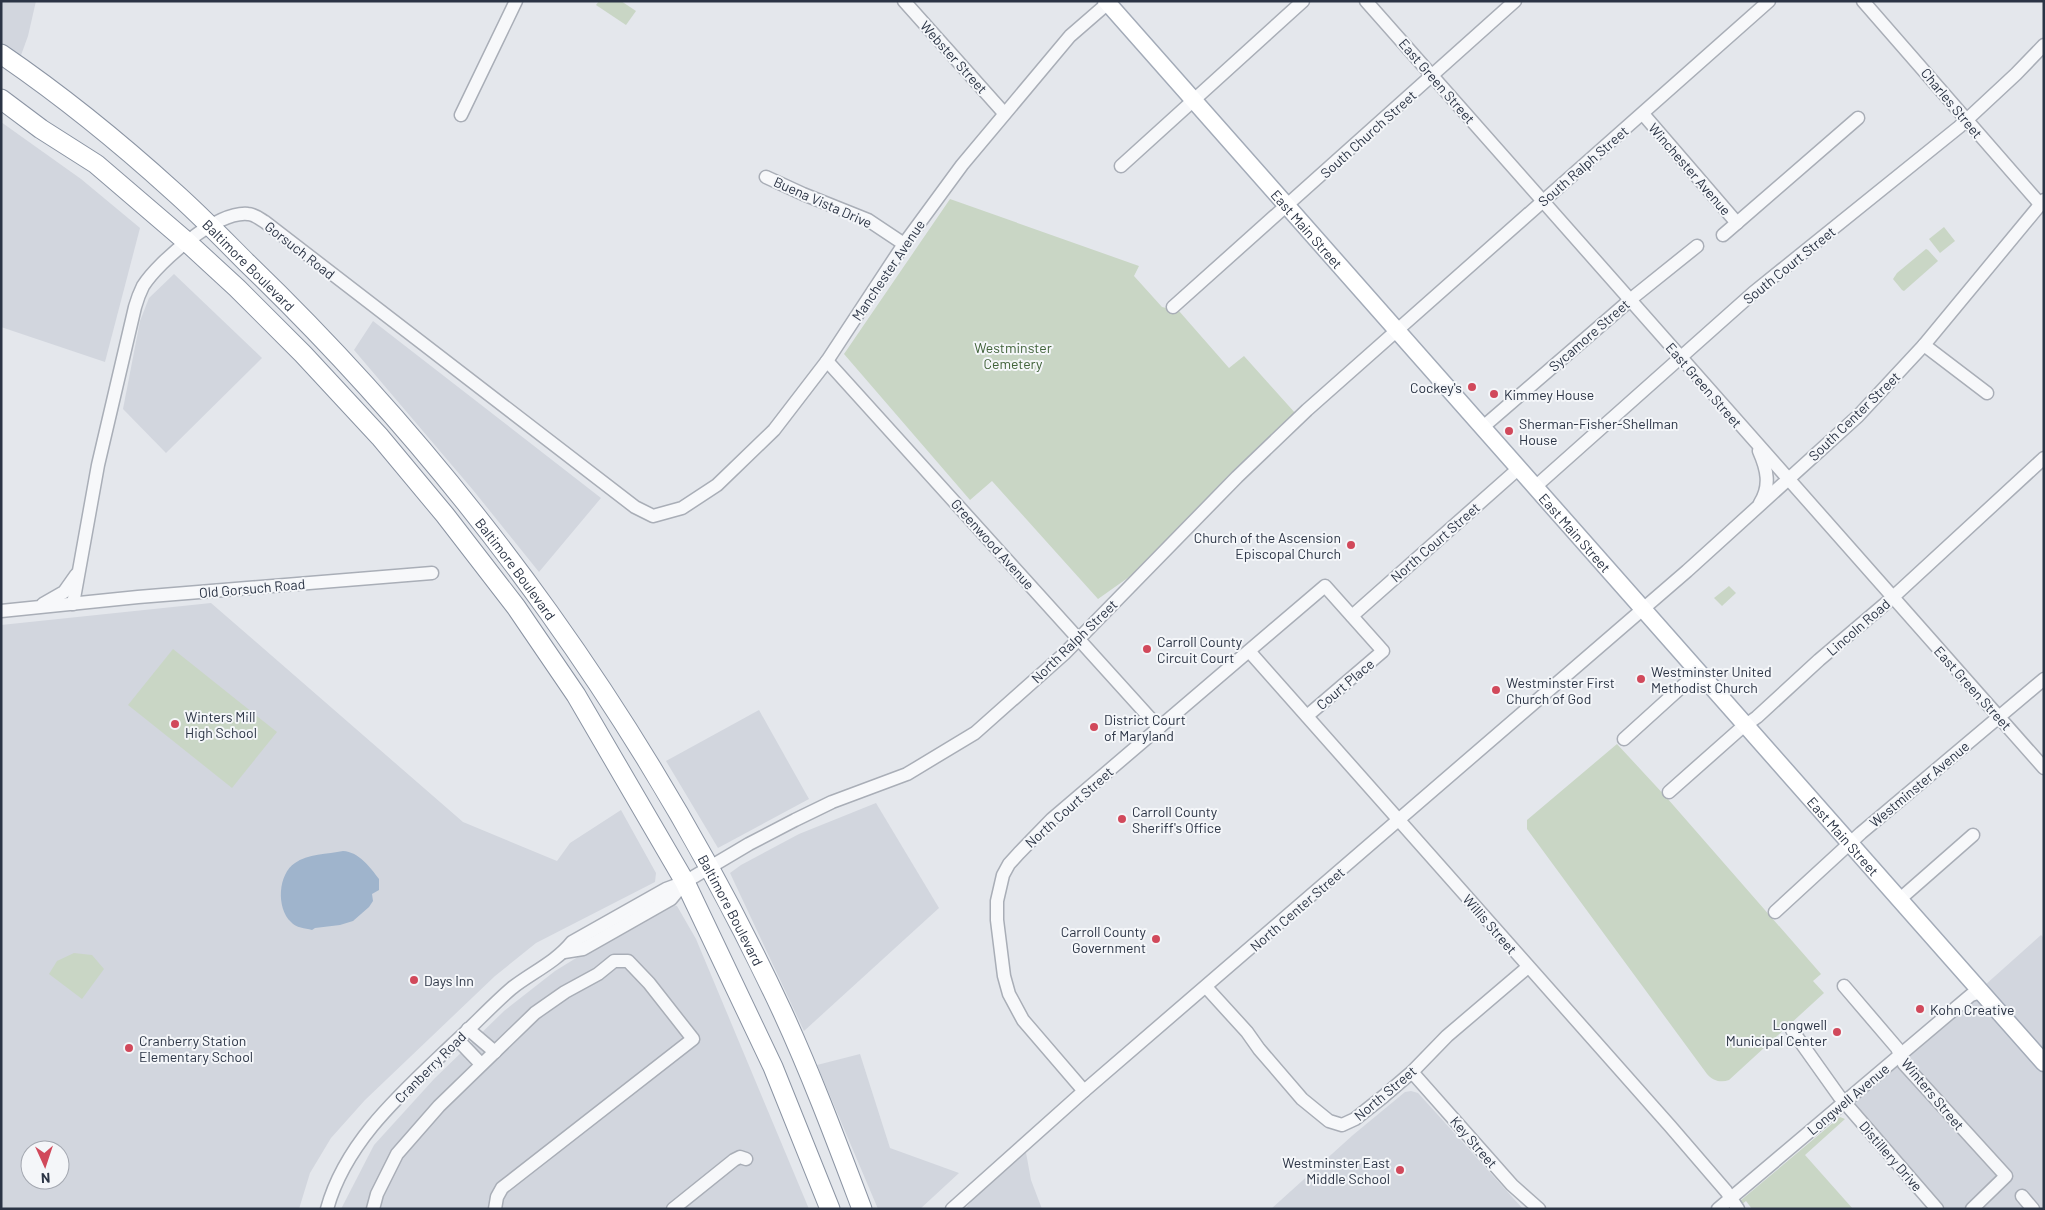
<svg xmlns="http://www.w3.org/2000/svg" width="2045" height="1210" font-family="Barlow,sans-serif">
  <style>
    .built { fill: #d2d6de; fill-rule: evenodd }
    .green { fill: #c9d6c5 }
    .water { fill: #9fb4cc }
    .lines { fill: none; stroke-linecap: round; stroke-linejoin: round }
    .minor-casing { stroke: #a9aeb7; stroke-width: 15 }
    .major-casing { stroke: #a3abb8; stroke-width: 19 }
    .highway-casing { stroke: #8b94a3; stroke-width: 21 }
    .minor { stroke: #f7f8fa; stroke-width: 12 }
    .major { stroke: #fff; stroke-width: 16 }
    .highway { stroke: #fff; stroke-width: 19 }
    .poi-dot { fill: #d1495b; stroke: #f4f6f9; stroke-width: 2 }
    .labels { text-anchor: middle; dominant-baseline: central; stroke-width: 4; stroke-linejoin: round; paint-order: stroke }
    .street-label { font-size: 14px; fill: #2b3445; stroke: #f4f6f9 }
    .park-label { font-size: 14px; fill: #3f6138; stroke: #f4f6f9 }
    .poi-label { font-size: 14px; fill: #2b3445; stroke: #f4f6f9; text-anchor: start }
  </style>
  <rect width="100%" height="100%" fill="#e4e7ec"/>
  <g class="built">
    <polygon points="1,1 36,1 28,36 20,58 1,44"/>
    <polygon points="1,122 81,179 140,228 105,362 1,327"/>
    <polygon points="174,274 262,358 166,453 123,409 140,321 149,298"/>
    <polygon points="373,321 601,498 539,572 473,490 354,350"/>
    <path d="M211,603L463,822L557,861L570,843L621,810L656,873L655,882L536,943L495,976L365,1100L331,1138L310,1173L299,1209H1V625ZM30,1150H60V1180H30Z"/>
    <polygon points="759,710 809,799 718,848 666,761"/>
    <polygon points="876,803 939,908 804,1031 730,873 741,865 799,834"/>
    <polygon points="670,904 677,906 696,939 809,1209 341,1209 374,1145 434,1079 504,1011 555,971 654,910"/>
    <polygon points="2041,935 2044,938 2044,1209 1935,1209 1843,1112"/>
    <polygon points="860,1054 890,1148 959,1173 920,1209 878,1209 817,1065"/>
    <polygon points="1411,1091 1418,1093 1523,1209 1271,1209 1353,1135 1405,1092"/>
    <polygon points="1025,1147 1031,1180 1042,1209 965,1209 1005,1162"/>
  </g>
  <g class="green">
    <polygon points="599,1 621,1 636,11 626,25 596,5"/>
    <polygon points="950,199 1139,266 1134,276 1162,307 1179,311 1229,368 1244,356 1296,414 1139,570 1098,599 992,481 970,500 844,354"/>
    <polygon points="1944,227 1955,241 1940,253 1929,239"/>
    <polygon points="1926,249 1928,250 1938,261 1904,291 1902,290 1893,279 1897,273"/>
    <polygon points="1729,586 1736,593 1722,606 1714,598"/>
    <polygon points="173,649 277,732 232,788 128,705"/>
    <path d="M1617,744L1667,798L1821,974L1813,981L1824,993L1729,1080C1721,1083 1713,1081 1707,1074L1527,829V820Z"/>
    <polygon points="74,953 92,955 104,969 82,999 49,974 57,961"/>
    <polygon points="1840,1117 1845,1119 1805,1155 1853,1209 1752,1209 1746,1201 1741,1205 1740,1204 1740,1201"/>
  </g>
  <path class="water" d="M343,851C359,852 370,867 379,879V890L372,894L373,901L369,907L353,921L340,925L315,928L312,930C305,928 296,928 291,922C276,908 278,874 295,863C307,854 328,854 343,851Z"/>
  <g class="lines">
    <g class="minor-casing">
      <g id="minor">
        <polyline points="904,1 1004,113"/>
        <polyline points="1366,1 2044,768"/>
        <polyline points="1863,1 2040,204"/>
        <polyline points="1643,114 1737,223"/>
        <polyline points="461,115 516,1"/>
        <polyline points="1121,166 1303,1"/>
        <polyline points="766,177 803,194 868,220 904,244"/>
        <polyline points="1723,235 1858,118"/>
        <polyline points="1173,307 1515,1"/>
        <polyline points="1924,345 1987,393"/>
        <polyline points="827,361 1159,728"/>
        <polyline points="1483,427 1636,295 1697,246"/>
        <path d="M1759,451C1767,469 1771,486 1760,503"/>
        <polyline points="1535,487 1753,293 1959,127 2016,74 2044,45"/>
        <polyline points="43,604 64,592 76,575"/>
        <path d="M73,604L98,465L135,307C137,300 140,292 143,286C159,261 217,211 248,214C254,214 260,219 265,222L635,507L653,516L682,508L717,485L774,430L827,361L904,244L962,165L1070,36L1108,3"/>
        <polyline points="1,611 138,597 432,573"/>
        <polyline points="1352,616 1518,469"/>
        <polyline points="1249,651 1670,1126 1726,1191 1738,1209"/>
        <polyline points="1624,739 1698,672"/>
        <polyline points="1669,792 1739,730 1757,717 1819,660 1892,598 2044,458"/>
        <polyline points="1900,899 1973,835"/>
        <polyline points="1775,912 1861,833 2044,679"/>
        <polyline points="564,952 583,949 671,899 685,882"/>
        <polyline points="1844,986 1897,1048 1904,1064 2006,1176 1972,1209"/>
        <polyline points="1206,987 1247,1032 1259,1049 1302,1099 1329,1121 1342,1125 1355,1119 1384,1096 1412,1072 1447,1036 1528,967"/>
        <polyline points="468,1029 495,1052"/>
        <polyline points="1792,1030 1839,1096 1937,1209"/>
        <polyline points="458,1040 481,1064"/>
        <polyline points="1412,1072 1512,1185 1539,1209"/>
        <polyline points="1084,1091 1023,1020 1009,994 1004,976 997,920 997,901 1003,875 1009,864 1019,853 1052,819 1325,586 1383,651 1307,716"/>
        <polyline points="2022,1196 2033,1209"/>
        <path d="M327,1209C346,1140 404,1091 454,1043C474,1025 492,1005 512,988C531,973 556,962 572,942L666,889L685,882L749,844L795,820L832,802L907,774L975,733L1064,654L1237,477L1307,410L1769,1"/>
        <polyline points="373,1209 377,1194 397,1154 439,1106 535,1013 565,992 598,974 614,961 628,961 649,983 693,1039 502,1188 497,1197 495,1209"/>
        <polyline points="673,1209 734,1160 740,1157 746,1159"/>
        <polyline points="952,1209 1084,1091 1687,571 1858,416 1924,345 2044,200"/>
        <polyline points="1718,1209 1971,995 1981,992"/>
      </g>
    </g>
    <g class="major-casing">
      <g id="major">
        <path id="s1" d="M1106,1L2044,1063"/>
      </g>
    </g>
    <g class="highway-casing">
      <g id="highway">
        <path id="s2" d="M1,54C61,95 119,142 173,191C199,214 223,239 247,263C470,478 651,731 782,1011C812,1076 837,1143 862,1209"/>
        <polyline points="1,99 41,129 96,164 187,242 237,288 303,354 380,437 445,515 516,607 576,695 685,882 773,1067 830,1209"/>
      </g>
    </g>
    <use href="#minor" class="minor"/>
    <use href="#major" class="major"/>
    <use href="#highway" class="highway"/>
  </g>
  <g class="poi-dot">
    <circle cx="1472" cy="387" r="5"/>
    <circle cx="1494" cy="394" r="5"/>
    <circle cx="1509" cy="431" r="5"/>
    <circle cx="1351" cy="545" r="5"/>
    <circle cx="1147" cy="649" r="5"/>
    <circle cx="1641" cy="679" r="5"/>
    <circle cx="1496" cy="690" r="5"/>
    <circle cx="175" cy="724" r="5"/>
    <circle cx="1094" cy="727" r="5"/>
    <circle cx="1122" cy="819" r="5"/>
    <circle cx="1156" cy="939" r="5"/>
    <circle cx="414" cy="980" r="5"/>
    <circle cx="1920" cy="1009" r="5"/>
    <circle cx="1837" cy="1032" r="5"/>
    <circle cx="129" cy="1048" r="5"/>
    <circle cx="1400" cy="1170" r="5"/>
  </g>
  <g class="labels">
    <g class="street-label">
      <text transform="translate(954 57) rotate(48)">Webster Street</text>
      <text transform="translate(1437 81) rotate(49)">East Green Street</text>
      <text transform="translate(1952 103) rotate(50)">Charles Street</text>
      <text transform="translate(1368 134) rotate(-42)">South Church Street</text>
      <text transform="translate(1583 166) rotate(-41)">South Ralph Street</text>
      <text transform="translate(1690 169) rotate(49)">Winchester Avenue</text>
      <text transform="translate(823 202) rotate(24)">Buena Vista Drive</text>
      <text stroke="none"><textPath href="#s1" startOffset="304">East Main Street</textPath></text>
      <text transform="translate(300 250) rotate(38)">Gorsuch Road</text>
      <text stroke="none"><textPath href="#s2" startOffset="326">Baltimore Boulevard</textPath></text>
      <text transform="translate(1789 265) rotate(-39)">South Court Street</text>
      <text transform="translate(888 270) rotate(-56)">Manchester Avenue</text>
      <text transform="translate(1589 335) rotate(-41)">Sycamore Street</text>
      <text transform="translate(1704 385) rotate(49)">East Green Street</text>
      <text transform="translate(1854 416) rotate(-44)">South Center Street</text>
      <text stroke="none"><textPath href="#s1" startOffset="709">East Main Street</textPath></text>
      <text transform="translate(1435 542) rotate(-41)">North Court Street</text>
      <text transform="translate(993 544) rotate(48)">Greenwood Avenue</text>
      <text stroke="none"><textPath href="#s2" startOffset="731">Baltimore Boulevard</textPath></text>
      <text transform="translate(252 588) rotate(-5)">Old Gorsuch Road</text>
      <text transform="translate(1858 627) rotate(-41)">Lincoln Road</text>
      <text transform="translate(1074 641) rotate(-44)">North Ralph Street</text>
      <text transform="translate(1345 684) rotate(-40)">Court Place</text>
      <text transform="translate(1973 688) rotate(48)">East Green Street</text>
      <text transform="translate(1919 784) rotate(-40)">Westminster Avenue</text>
      <text transform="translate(1069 807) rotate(-42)">North Court Street</text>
      <text stroke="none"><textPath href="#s1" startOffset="1114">East Main Street</textPath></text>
      <text transform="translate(1297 909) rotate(-41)">North Center Street</text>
      <text stroke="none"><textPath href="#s2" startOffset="1135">Baltimore Boulevard</textPath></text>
      <text transform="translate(1490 924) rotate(49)">Willis Street</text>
      <text transform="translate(430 1067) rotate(-45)">Cranberry Road</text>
      <text transform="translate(1385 1093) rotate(-40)">North Street</text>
      <text transform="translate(1933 1094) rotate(50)">Winters Street</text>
      <text transform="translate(1848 1099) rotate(-40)">Longwell Avenue</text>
      <text transform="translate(1474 1142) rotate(49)">Key Street</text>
      <text transform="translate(1891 1156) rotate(49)">Distillery Drive</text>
    </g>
    <g class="park-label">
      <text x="1013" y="347">Westminster<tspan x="1013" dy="16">Cemetery</tspan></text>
    </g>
    <g class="poi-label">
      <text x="1462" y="387" text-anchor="end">Cockey's</text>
      <text x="1504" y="394">Kimmey House</text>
      <text x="1519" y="423">Sherman-Fisher-Shellman<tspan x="1519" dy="16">House</tspan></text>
      <text x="1341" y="537" text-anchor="end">Church of the Ascension<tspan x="1341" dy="16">Episcopal Church</tspan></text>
      <text x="1157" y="641">Carroll County<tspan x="1157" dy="16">Circuit Court</tspan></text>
      <text x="1651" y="671">Westminster United<tspan x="1651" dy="16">Methodist Church</tspan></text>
      <text x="1506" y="682">Westminster First<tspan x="1506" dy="16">Church of God</tspan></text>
      <text x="185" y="716">Winters Mill<tspan x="185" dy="16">High School</tspan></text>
      <text x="1104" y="719">District Court<tspan x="1104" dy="16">of Maryland</tspan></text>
      <text x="1132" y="811">Carroll County<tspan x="1132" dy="16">Sheriff's Office</tspan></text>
      <text x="1146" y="931" text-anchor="end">Carroll County<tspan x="1146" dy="16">Government</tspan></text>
      <text x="424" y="980">Days Inn</text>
      <text x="1930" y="1009">Kohn Creative</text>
      <text x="1827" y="1024" text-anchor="end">Longwell<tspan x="1827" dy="16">Municipal Center</tspan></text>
      <text x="139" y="1040">Cranberry Station<tspan x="139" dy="16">Elementary School</tspan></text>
      <text x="1390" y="1162" text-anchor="end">Westminster East<tspan x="1390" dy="16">Middle School</tspan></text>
    </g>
  </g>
  <rect width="2045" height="1210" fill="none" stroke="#2b3445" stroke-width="5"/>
  <g transform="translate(45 1165) rotate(177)"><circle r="24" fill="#f4f6f9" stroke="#a4a8b1"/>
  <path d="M0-4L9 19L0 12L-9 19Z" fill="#d1495b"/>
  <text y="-8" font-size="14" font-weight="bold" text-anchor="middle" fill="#2b3445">N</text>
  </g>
</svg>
